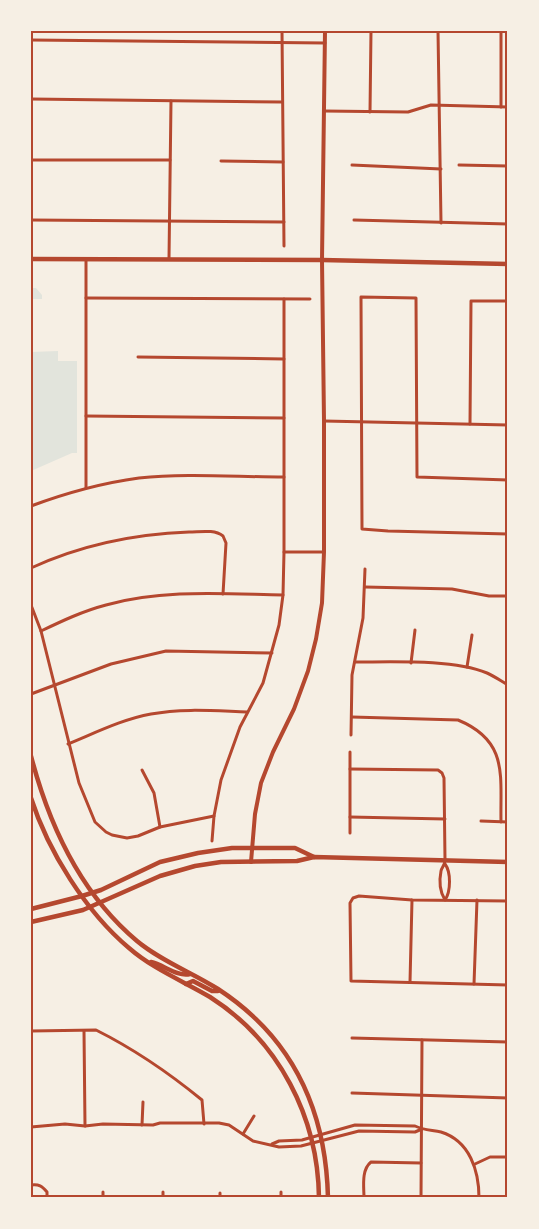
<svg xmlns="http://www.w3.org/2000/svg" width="539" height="1229" font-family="'Fira Sans',sans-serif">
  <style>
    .green { fill: #e2e4dc }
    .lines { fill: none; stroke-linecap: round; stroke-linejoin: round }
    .minor { stroke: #b5482f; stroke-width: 3 }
    .tertiary { stroke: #b5482f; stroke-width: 4 }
    .secondary { stroke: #b5482f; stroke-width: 4.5 }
    .primary { stroke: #b5482f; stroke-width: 4.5 }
    .neatline { fill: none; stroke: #b5482f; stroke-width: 2 }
  </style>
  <rect width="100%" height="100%" fill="#f6efe4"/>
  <g class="green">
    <polygon points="31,288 36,288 42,295 42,299 31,299"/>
    <polygon points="58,351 58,361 77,361 77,453 72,453 31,471 31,352"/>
  </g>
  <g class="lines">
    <g class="minor">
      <polyline points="282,31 284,246"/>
      <polyline points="438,31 441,223"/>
      <polyline points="501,31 501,107"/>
      <polyline points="31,40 325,43"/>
      <polyline points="31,99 282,102"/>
      <polyline points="324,111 408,112 431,105 508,107"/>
      <polyline points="370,112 371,31"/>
      <polyline points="31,160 170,160"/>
      <polyline points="221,161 283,162"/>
      <polyline points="352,165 441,169"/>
      <polyline points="459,165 508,166"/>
      <polyline points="31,220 284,222"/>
      <polyline points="354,220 508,224"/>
      <polyline points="86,259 86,488"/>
      <polyline points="169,259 171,101"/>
      <polyline points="86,298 310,299"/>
      <polyline points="138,357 284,359"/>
      <polyline points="86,416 284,418"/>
      <polyline points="324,421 508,425"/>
      <polyline points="470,424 471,301 508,301"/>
      <polyline points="508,480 417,477 416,298 361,297 362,529 388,531 508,534"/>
      <path d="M31,506C66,493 102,483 139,478C186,473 236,477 284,477"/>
      <polyline points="284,552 324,552"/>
      <path d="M31,568C81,545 134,534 189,532C200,532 214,529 223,536L226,543L223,594"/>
      <polyline points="365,587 452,589 489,596 508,596"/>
      <polyline points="31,605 41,631 79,783 95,822 106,832 112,835 127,838 138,836 160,827 214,816"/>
      <path d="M41,631C62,621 83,611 106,605C163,589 224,594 283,595"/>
      <path d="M355,662C393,662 453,659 487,673C494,676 501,681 508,685"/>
      <polyline points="411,663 415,630"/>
      <polyline points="467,667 472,635"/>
      <polyline points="31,694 111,664 166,651 272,653"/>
      <path d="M352,717L458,720C509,741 500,776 501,822"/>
      <polyline points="351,735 352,675 363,618 365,569"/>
      <path d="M68,744C95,733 123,719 151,714C183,708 216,711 247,712"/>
      <path d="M350,769L438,770L442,773L444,778L445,860C445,865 442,867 441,871C439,881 440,892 445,900C451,891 451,872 445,864"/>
      <polyline points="142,770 154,793 160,827"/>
      <polyline points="350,817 445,819"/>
      <polyline points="481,821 508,822"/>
      <polyline points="350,833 350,752"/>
      <polyline points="212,841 214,816 221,780 240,727 263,683 279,625 283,595 284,552 284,299"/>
      <polyline points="508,901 412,900 359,896 353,898 350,903 351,981 508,985"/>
      <polyline points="410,982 412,900"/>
      <polyline points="474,984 477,900"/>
      <path d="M31,1031L96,1030C134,1049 169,1073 202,1100L204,1124"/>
      <polyline points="84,1031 85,1126"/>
      <polyline points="352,1038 508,1042"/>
      <polyline points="352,1093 508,1098"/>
      <polyline points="142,1125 143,1102"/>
      <polyline points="31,1127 65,1124 85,1126 103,1124 153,1125 160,1123 219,1123 229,1125 253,1141 279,1147 301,1146 359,1131 415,1132 422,1129"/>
      <polyline points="243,1134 254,1116"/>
      <path d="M272,1144L279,1141L302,1140L355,1125L415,1126C423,1130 432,1130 441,1132C470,1141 479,1171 479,1198"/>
      <polyline points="475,1164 490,1157 508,1157"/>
      <path d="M31,1185C39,1184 42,1186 47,1192V1198"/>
      <polyline points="163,1192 163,1198"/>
      <polyline points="281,1192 281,1198"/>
      <polyline points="220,1193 220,1198"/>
      <polyline points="103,1198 103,1192"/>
      <path d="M364,1198C364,1187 361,1170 371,1162L421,1163"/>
      <polyline points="421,1198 422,1040"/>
    </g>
    <polyline class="tertiary" points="251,862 255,814 261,783 273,752 294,709 308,671 316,639 322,603 324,552 324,421 322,260 325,31"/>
    <g class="secondary">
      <polyline points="31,259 322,260 508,264"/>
      <path d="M31,756C49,825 81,894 137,941C161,961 191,972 218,989C293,1038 326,1111 328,1198"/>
      <path d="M31,798C48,851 86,912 129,948C153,969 183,981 210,997C279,1041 318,1117 319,1198"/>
      <path d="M151,962C164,965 177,977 190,974"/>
      <polyline points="186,984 193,981 212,991 218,991"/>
    </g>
    <g class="primary">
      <polyline points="31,909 82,896 101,890 160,862 198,853 232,848 295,848 314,857"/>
      <polyline points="31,922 83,910 160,876 195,866 221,862 297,861 314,857 508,862"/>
    </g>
  </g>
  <rect width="539" height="1229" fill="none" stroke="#f6efe4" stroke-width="65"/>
  <rect x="32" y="32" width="474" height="1164" class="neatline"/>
</svg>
